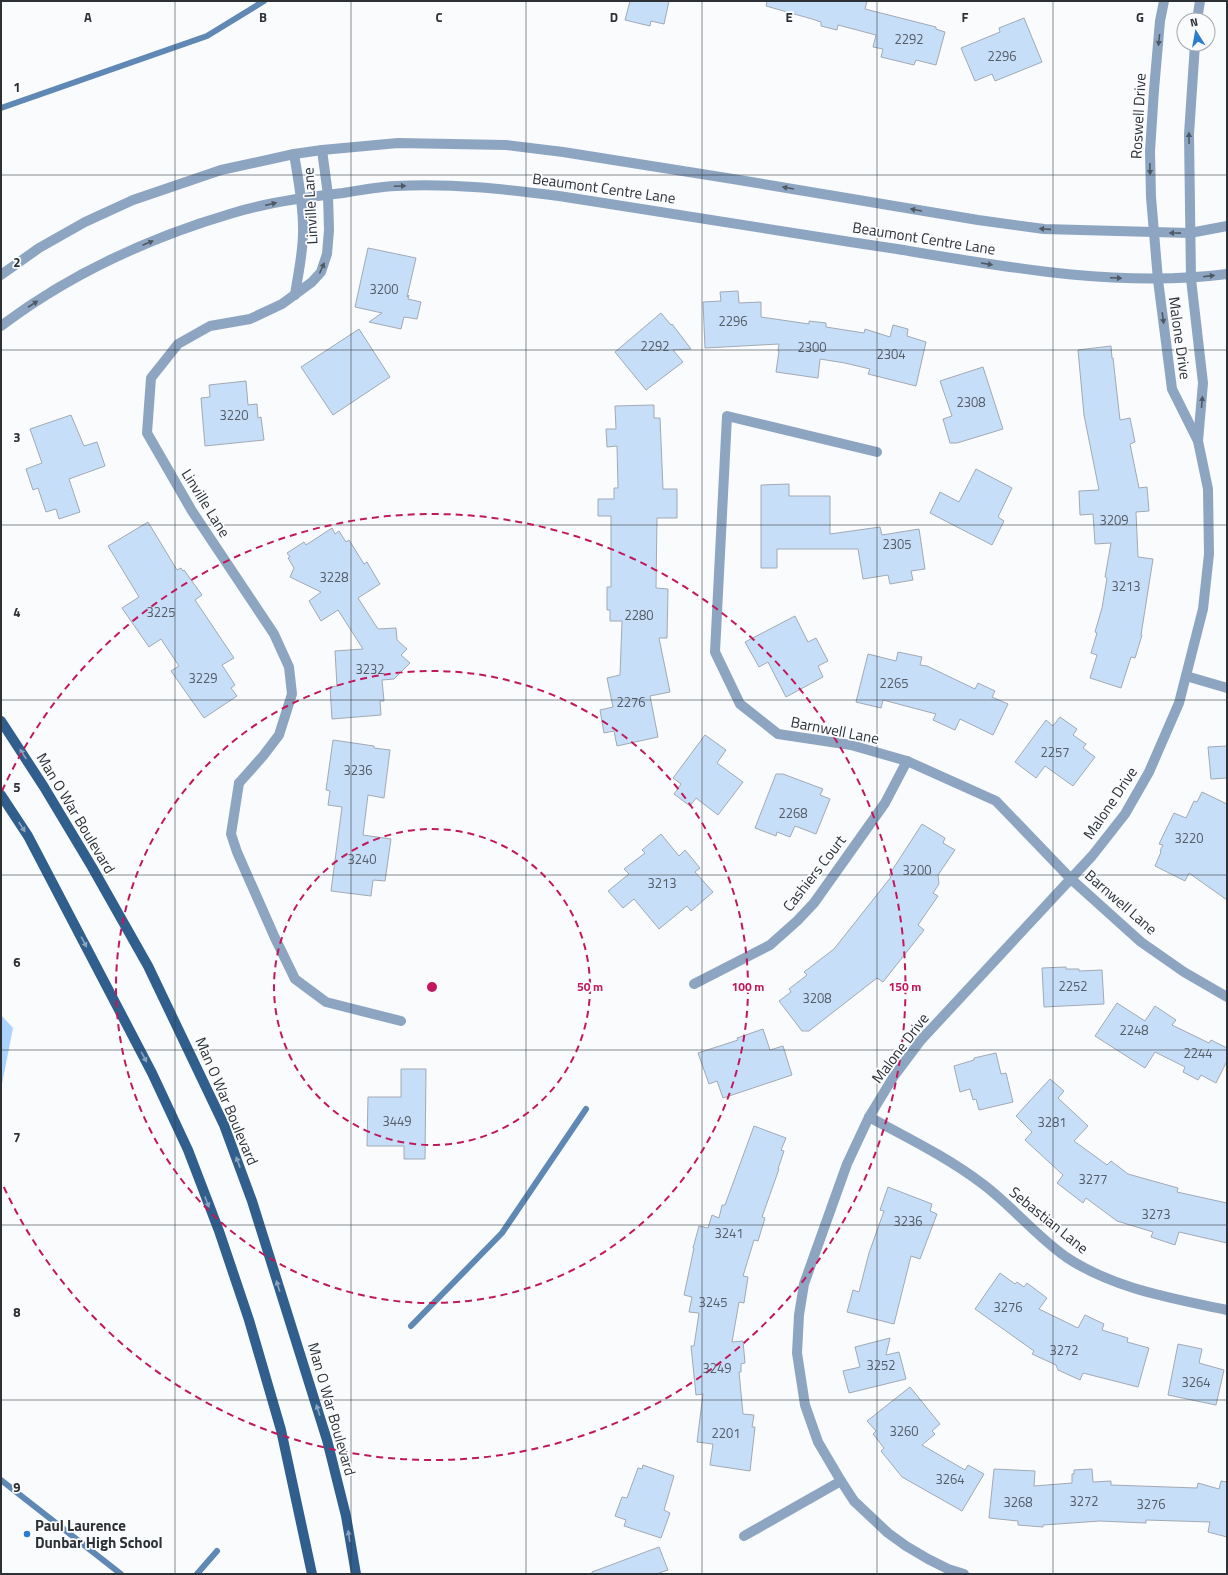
<svg xmlns="http://www.w3.org/2000/svg" width="1228" height="1575" font-family="'Titillium Web',sans-serif">
  <style>
    .green { fill: #acd3fe }
    .lines { fill: none; stroke-linecap: round; stroke-linejoin: round }
    .stream { stroke: #5f88b4; stroke-width: 6 }
    .building { fill: #c7def8; stroke: #a1aab4 }
    .service { stroke: #8da5c1; stroke-width: 10 }
    .minor { stroke: #8da5c1; stroke-width: 10 }
    .tertiary { stroke: #8da5c1; stroke-width: 10 }
    .primary { stroke: #305e8d; stroke-width: 10 }
    .oneway { fill: #4f5965 }
    .oneway2 { fill: #8aa5bf }
    .grid { fill: none; stroke: #2d3034; stroke-width: 1; stroke-opacity: 0.55 }
    .ring { fill: none; stroke: #c2185b; stroke-width: 2; stroke-dasharray: 7 5 }
    .poi-dot { fill: #2b7dcc; stroke: #f9fbfd; stroke-width: 1.5 }
    .labels { text-anchor: middle; dominant-baseline: central; stroke-width: 3.5; stroke-linejoin: round; paint-order: stroke }
    .number-label { font-size: 13px; fill: #545c65 }
    .street-label { font-size: 15px; fill: #2d3034; stroke: #f9fbfd }
    .poi-label { font-size: 15px; font-weight: bold; fill: #2d3034; stroke: #f9fbfd; text-anchor: start }
    .grid-label { font-size: 13px; text-anchor: middle; font-weight: bold; fill: #2d3034; stroke: #f9fbfd; stroke-width: 3.5; stroke-linejoin: round; paint-order: stroke }
    .centre { fill: #c2185b; stroke: #f9fbfd; stroke-width: 2 }
    .ring-label { font-size: 12px; text-anchor: middle; font-weight: bold; fill: #c2185b; stroke: #f9fbfd; stroke-width: 3.5; stroke-linejoin: round; paint-order: stroke }
  </style>
  <rect width="100%" height="100%" fill="#f9fbfd"/>
  <polygon class="green" points="1,1015 13,1028 1,1089"/>
  <g class="lines">
    <g class="stream">
      <polyline points="1,108 207,36 264,1"/>
      <polyline points="411,1326 502,1233 586,1109"/>
      <polyline points="1,1480 121,1574"/>
      <polyline points="197,1574 217,1551"/>
    </g>
  </g>
  <g class="building">
    <polygon points="630,1 669,1 664,24 651,21 650,26 625,20"/>
    <polygon points="767,1 867,1 865,9 936,27 936,29 945,32 936,65 916,60 914,65 881,57 883,49 873,47 876,35 838,25 837,30 821,26 821,22 812,19 766,6"/>
    <polygon points="1024,18 1042,62 995,81 992,74 975,81 961,48 1000,32 999,28"/>
    <polygon points="368,248 416,258 407,297 409,295 408,299 421,302 417,319 404,317 401,329 369,322 382,313 355,307"/>
    <polygon points="738,291 739,303 761,302 761,317 809,324 809,321 826,323 826,327 864,333 865,329 890,337 893,325 908,329 907,336 926,342 916,386 868,374 870,369 845,363 820,359 818,378 776,372 779,351 778,351 779,344 705,348 703,302 721,301 720,292"/>
    <polygon points="661,313 671,325 672,324 691,349 673,350 683,362 646,390 615,352"/>
    <polygon points="359,329 390,377 333,415 301,367"/>
    <polygon points="1111,346 1112,358 1113,358 1120,420 1130,418 1135,442 1130,444 1139,488 1147,487 1149,511 1136,512 1138,557 1153,559 1141,635 1142,635 1135,658 1131,657 1121,688 1090,678 1097,655 1091,653 1097,633 1095,632 1102,608 1107,578 1105,577 1111,543 1095,544 1093,514 1080,515 1079,491 1099,490 1084,415 1078,350"/>
    <polygon points="983,367 1003,429 957,443 950,443 943,419 952,416 940,381"/>
    <polygon points="246,381 248,405 257,404 258,418 261,417 264,440 205,446 201,398 210,397 209,385"/>
    <polygon points="654,405 654,418 660,418 663,489 677,489 677,518 657,518 656,588 668,589 667,638 659,638 670,692 650,696 658,737 617,746 614,731 604,733 600,710 613,707 607,678 620,675 622,621 610,621 610,610 607,610 607,587 611,587 611,516 598,516 598,499 614,499 614,488 618,488 617,446 607,447 606,429 616,429 615,406"/>
    <polygon points="71,415 84,446 97,442 105,466 69,479 80,512 59,519 56,509 46,512 38,488 33,490 26,469 42,463 30,429"/>
    <polygon points="976,469 1012,488 998,517 1004,521 992,545 930,513 940,492 959,502"/>
    <polygon points="789,484 789,496 830,496 830,534 880,527 882,535 919,529 925,569 911,571 913,580 890,584 888,575 863,579 858,549 777,549 777,568 761,568 761,485"/>
    <polygon points="148,522 177,570 181,568 183,571 184,570 202,595 195,600 234,658 222,665 235,685 231,688 237,696 204,718 171,671 179,666 161,639 149,647 122,608 139,597 108,546"/>
    <polygon points="332,528 335,534 339,531 346,542 349,540 364,564 367,562 380,584 358,598 378,629 396,628 397,640 407,649 401,655 410,663 394,679 382,680 384,701 380,701 381,715 332,719 330,687 337,686 335,651 363,649 338,610 321,621 309,601 321,592 290,577 294,568 288,558 290,557 287,553 304,542 306,545"/>
    <polygon points="795,616 808,642 816,638 828,661 818,666 823,677 786,697 768,662 759,667 745,642"/>
    <polygon points="898,652 922,657 920,665 927,666 975,689 978,683 995,691 992,697 1008,704 993,735 960,719 955,730 933,720 936,714 883,700 881,708 856,702 868,654 896,661"/>
    <polygon points="1060,717 1077,729 1073,735 1086,744 1083,748 1095,757 1073,786 1045,766 1036,778 1015,762 1046,720 1053,726"/>
    <polygon points="705,735 726,750 717,763 743,782 718,815 696,798 690,806 674,794 681,784 673,778"/>
    <polygon points="333,740 374,746 374,748 390,750 384,798 368,795 363,835 391,839 385,881 373,880 371,896 331,891 342,807 328,805 330,791 326,790"/>
    <polygon points="1227,746 1227,778 1211,779 1208,747"/>
    <polygon points="776,774 783,774 823,789 820,795 830,799 816,834 795,826 790,837 777,832 776,836 755,828"/>
    <polygon points="1202,792 1227,804 1227,900 1189,873 1185,881 1155,866 1161,852 1160,851 1163,845 1159,844 1174,813 1186,818 1194,801 1197,802"/>
    <polygon points="922,824 945,838 943,843 955,850 938,875 939,884 933,893 938,896 918,925 924,930 883,982 877,978 809,1031 802,1031 779,1001 791,992 789,989 807,975 804,972 834,949 891,877 889,875"/>
    <polygon points="661,834 679,856 685,850 700,868 695,872 713,892 691,911 687,906 659,929 634,899 623,908 608,891 629,874 624,869 645,853 642,850"/>
    <polygon points="1066,967 1066,969 1079,969 1079,971 1102,970 1104,1004 1044,1007 1042,968"/>
    <polygon points="1117,1003 1145,1021 1155,1006 1176,1020 1172,1025 1209,1043 1211,1040 1227,1048 1227,1061 1216,1083 1201,1075 1198,1080 1183,1072 1185,1067 1155,1052 1145,1068 1095,1036"/>
    <polygon points="763,1029 770,1050 783,1046 792,1075 723,1098 717,1081 709,1084 698,1053 738,1040 737,1038"/>
    <polygon points="996,1053 1001,1074 1006,1073 1013,1102 979,1110 976,1099 973,1100 970,1089 960,1092 954,1066 974,1060 974,1058"/>
    <polygon points="401,1069 426,1069 425,1159 404,1159 404,1146 367,1146 368,1097 401,1097"/>
    <polygon points="1050,1079 1064,1091 1058,1098 1088,1126 1074,1141 1107,1165 1111,1161 1128,1174 1178,1188 1177,1192 1227,1203 1227,1243 1179,1232 1175,1245 1151,1237 1153,1232 1117,1221 1086,1198 1083,1203 1057,1183 1063,1175 1025,1140 1032,1132 1016,1116"/>
    <polygon points="754,1126 786,1138 781,1150 784,1151 778,1169 779,1169 762,1217 765,1218 758,1241 754,1240 743,1276 748,1277 744,1303 739,1302 732,1342 743,1341 745,1363 741,1364 741,1372 739,1372 743,1414 754,1415 752,1427 755,1427 750,1471 710,1465 713,1444 697,1442 703,1394 696,1395 691,1346 694,1346 699,1313 689,1312 692,1297 684,1295 694,1248 693,1248 699,1226 708,1228 712,1215 719,1218 722,1205 725,1205"/>
    <polygon points="888,1187 932,1204 930,1211 937,1214 920,1259 911,1256 894,1324 847,1312 853,1290 859,1292 869,1253 884,1211 880,1210"/>
    <polygon points="1000,1273 1015,1284 1017,1282 1024,1287 1027,1283 1047,1298 1039,1309 1078,1328 1085,1315 1104,1324 1102,1330 1128,1338 1127,1342 1149,1348 1138,1387 1083,1373 1080,1380 1058,1370 1056,1365 1032,1354 1034,1351 975,1309"/>
    <polygon points="890,1338 886,1355 899,1352 906,1379 849,1393 843,1371 860,1367 855,1347"/>
    <polygon points="1178,1344 1202,1349 1199,1363 1224,1370 1216,1405 1168,1395"/>
    <polygon points="910,1387 940,1424 932,1431 935,1434 922,1445 965,1470 968,1465 984,1474 962,1511 902,1477 881,1451 884,1448 873,1434 876,1431 867,1421"/>
    <polygon points="643,1465 674,1476 664,1510 670,1513 661,1538 624,1526 626,1520 615,1516 622,1497 627,1498 638,1468 642,1469"/>
    <polygon points="994,1469 1035,1471 1034,1486 1072,1483 1072,1474 1074,1474 1074,1470 1092,1469 1093,1482 1111,1481 1111,1485 1197,1488 1198,1483 1219,1489 1221,1481 1227,1482 1227,1537 1208,1532 1210,1522 1146,1520 1146,1523 1100,1521 1043,1525 1043,1527 1018,1525 1018,1521 989,1518"/>
    <polygon points="659,1547 668,1570 656,1574 592,1574 592,1572"/>
  </g>
  <g class="lines">
    <polyline class="service" points="239,783 231,834 237,852 275,938 295,979 326,1002 401,1021"/>
    <g class="minor">
      <polyline points="1197,20 1200,1"/>
      <polyline points="1195,44 1189,134 1191,279 1203,383 1198,441"/>
      <path d="M294,154C298,178 303,203 303,227C304,250 298,273 295,295"/>
      <polyline points="877,452 727,416 715,652 740,704 778,734 851,745 907,761 996,801 1071,879 1141,942 1184,972 1227,997"/>
      <polyline points="1186,676 1227,688"/>
      <polyline points="239,783 263,756 279,735 292,694 289,667 274,634 192,511 147,433 151,378 178,344 210,326 250,319 282,304 312,282 321,272 327,254 329,230 328,195 322,150"/>
      <polyline points="694,984 770,945 797,921 814,903 885,803 907,761"/>
      <path d="M869,1117C908,1138 949,1158 984,1185C1013,1207 1036,1236 1066,1257C1114,1289 1172,1298 1227,1310"/>
      <polyline points="744,1536 841,1481"/>
      <polyline points="964,1574 948,1569 928,1559 906,1546 888,1533 854,1501 841,1481 818,1442 805,1405 797,1353 799,1315 804,1284 847,1164 869,1117 894,1076 921,1040 1092,856 1125,814 1149,772 1179,703 1203,609 1209,554 1208,489 1198,441 1172,389 1158,280 1151,197 1150,151 1154,90 1160,21 1164,1"/>
    </g>
    <g class="tertiary">
      <polyline points="1,275 39,248 85,222 133,200 221,170 294,154 322,150 398,143 506,145 563,152 733,179 978,220 1044,229 1190,233 1227,226"/>
      <path d="M1,326C70,274 151,237 233,213C269,202 306,197 343,193C360,190 378,187 396,186C451,183 505,189 559,196C671,214 784,232 897,249C1005,267 1118,288 1227,274"/>
    </g>
    <g class="primary">
      <polyline points="1,721 44,787 92,867 148,966 224,1125 252,1201 327,1440 346,1516 356,1574"/>
      <polyline points="1,795 28,836 152,1073 188,1150 219,1231 249,1320 281,1430 312,1574"/>
    </g>
  </g>
  <defs><path id="oneway-solid" d="M-6-.8H1V-3.2L6.5 0L1 3.2V.8H-6Z"/></defs>
  <g class="oneway">
    <use href="#oneway-solid" transform="translate(1159 40) rotate(96)"/>
    <use href="#oneway-solid" transform="translate(1189 138) rotate(-91)"/>
    <use href="#oneway-solid" transform="translate(1150 169) rotate(89)"/>
    <use href="#oneway-solid" transform="translate(400 186) rotate(-2)"/>
    <use href="#oneway-solid" transform="translate(788 188) rotate(-170)"/>
    <use href="#oneway-solid" transform="translate(271 204) rotate(-13)"/>
    <use href="#oneway-solid" transform="translate(916 210) rotate(-170)"/>
    <use href="#oneway-solid" transform="translate(1045 229) rotate(-176)"/>
    <use href="#oneway-solid" transform="translate(1175 233) rotate(-179)"/>
    <use href="#oneway-solid" transform="translate(148 243) rotate(-23)"/>
    <use href="#oneway-solid" transform="translate(987 264) rotate(9)"/>
    <use href="#oneway-solid" transform="translate(322 268) rotate(-66)"/>
    <use href="#oneway-solid" transform="translate(1209 276) rotate(-7)"/>
    <use href="#oneway-solid" transform="translate(1116 278) rotate(3)"/>
    <use href="#oneway-solid" transform="translate(33 304) rotate(-33)"/>
    <use href="#oneway-solid" transform="translate(1163 318) rotate(82)"/>
    <use href="#oneway-solid" transform="translate(1202 402) rotate(-85)"/>
  </g>
  <g class="oneway2">
    <use href="#oneway-solid" transform="translate(23 754) rotate(-123)"/>
    <use href="#oneway-solid" transform="translate(22 827) rotate(57)"/>
    <use href="#oneway-solid" transform="translate(84 942) rotate(62)"/>
    <use href="#oneway-solid" transform="translate(144 1057) rotate(62)"/>
    <use href="#oneway-solid" transform="translate(238 1162) rotate(-110)"/>
    <use href="#oneway-solid" transform="translate(207 1202) rotate(69)"/>
    <use href="#oneway-solid" transform="translate(278 1286) rotate(-108)"/>
    <use href="#oneway-solid" transform="translate(318 1410) rotate(-108)"/>
    <use href="#oneway-solid" transform="translate(349 1536) rotate(-99)"/>
  </g>
  <path class="grid" d="M175,1V1574M351,1V1574M526,1V1574M702,1V1574M877,1V1574M1053,1V1574M1,175H1227M1,350H1227M1,525H1227M1,700H1227M1,875H1227M1,1050H1227M1,1225H1227M1,1400H1227"/>
  <g class="ring">
    <circle cx="432" cy="987" r="158"/>
    <circle cx="432" cy="987" r="316"/>
    <path d="M2 791A473 473 0 1 1 2 1183"/>
  </g>
  <circle class="poi-dot" cx="27" cy="1534" r="4"/>
  <g class="labels">
    <g class="number-label">
      <text x="909" y="39">2292</text>
      <text x="1002" y="56">2296</text>
      <text x="384" y="289">3200</text>
      <text x="733" y="321">2296</text>
      <text x="655" y="346">2292</text>
      <text x="812" y="347">2300</text>
      <text x="891" y="354">2304</text>
      <text x="971" y="402">2308</text>
      <text x="234" y="415">3220</text>
      <text x="1114" y="520">3209</text>
      <text x="897" y="544">2305</text>
      <text x="334" y="577">3228</text>
      <text x="1126" y="586">3213</text>
      <text x="161" y="612">3225</text>
      <text x="639" y="615">2280</text>
      <text x="370" y="669">3232</text>
      <text x="203" y="678">3229</text>
      <text x="894" y="683">2265</text>
      <text x="631" y="702">2276</text>
      <text x="1055" y="752">2257</text>
      <text x="358" y="770">3236</text>
      <text x="793" y="813">2268</text>
      <text x="1189" y="838">3220</text>
      <text x="362" y="859">3240</text>
      <text x="917" y="870">3200</text>
      <text x="662" y="883">3213</text>
      <text x="1073" y="986">2252</text>
      <text x="817" y="998">3208</text>
      <text x="1134" y="1030">2248</text>
      <text x="1198" y="1053">2244</text>
      <text x="397" y="1121">3449</text>
      <text x="1052" y="1122">3281</text>
      <text x="1093" y="1179">3277</text>
      <text x="1156" y="1214">3273</text>
      <text x="908" y="1221">3236</text>
      <text x="729" y="1233">3241</text>
      <text x="713" y="1302">3245</text>
      <text x="1008" y="1307">3276</text>
      <text x="1064" y="1350">3272</text>
      <text x="881" y="1365">3252</text>
      <text x="717" y="1368">3249</text>
      <text x="1196" y="1382">3264</text>
      <text x="904" y="1431">3260</text>
      <text x="726" y="1433">2201</text>
      <text x="950" y="1479">3264</text>
      <text x="1084" y="1501">3272</text>
      <text x="1018" y="1502">3268</text>
      <text x="1151" y="1504">3276</text>
    </g>
    <g class="street-label">
      <text transform="translate(1138 116) rotate(-87)">Roswell Drive</text>
      <text transform="translate(604 188) rotate(8)">Beaumont Centre Lane</text>
      <text transform="translate(310 206) rotate(-93)">Linville Lane</text>
      <text transform="translate(924 238) rotate(9)">Beaumont Centre Lane</text>
      <text transform="translate(1180 338) rotate(82)">Malone Drive</text>
      <text transform="translate(206 503) rotate(58)">Linville Lane</text>
      <text transform="translate(835 730) rotate(11)">Barnwell Lane</text>
      <text transform="translate(1110 803) rotate(-56)">Malone Drive</text>
      <text transform="translate(76 813) rotate(59)">Man O War Boulevard</text>
      <text transform="translate(814 873) rotate(-52)">Cashiers Court</text>
      <text transform="translate(1121 902) rotate(41)">Barnwell Lane</text>
      <text transform="translate(900 1048) rotate(-53)">Malone Drive</text>
      <text transform="translate(227 1101) rotate(67)">Man O War Boulevard</text>
      <text transform="translate(1049 1220) rotate(39)">Sebastian Lane</text>
      <text transform="translate(332 1409) rotate(74)">Man O War Boulevard</text>
    </g>
    <g class="poi-label">
      <text x="35" y="1525">Paul Laurence<tspan x="35" dy="17">Dunbar High School</tspan></text>
    </g>
  </g>
  <g class="grid-label">
    <text x="88" y="22">A</text>
    <text x="263" y="22">B</text>
    <text x="439" y="22">C</text>
    <text x="614" y="22">D</text>
    <text x="789" y="22">E</text>
    <text x="965" y="22">F</text>
    <text x="1140" y="22">G</text>
    <text x="17" y="92">1</text>
    <text x="17" y="267">2</text>
    <text x="17" y="442">3</text>
    <text x="17" y="617">4</text>
    <text x="17" y="792">5</text>
    <text x="17" y="967">6</text>
    <text x="17" y="1142">7</text>
    <text x="17" y="1317">8</text>
    <text x="17" y="1492">9</text>
  </g>
  <circle cx="432" cy="987" r="6" class="centre"/>
  <g class="ring-label">
    <text x="590" y="991">50 m</text>
    <text x="748" y="991">100 m</text>
    <text x="905" y="991">150 m</text>
  </g>
  <rect width="1228" height="1575" fill="none" stroke="#2d3034" stroke-width="4"/>
  <g transform="translate(1196 32) rotate(349)"><circle r="19" fill="#f9fbfd" stroke="#a7aaad"/>
  <path d="M0-3L7 15L0 10L-7 15Z" fill="#2b7dcc"/>
  <text y="-6" font-size="11" font-weight="bold" text-anchor="middle" fill="#2d3034">N</text>
  </g>
</svg>
